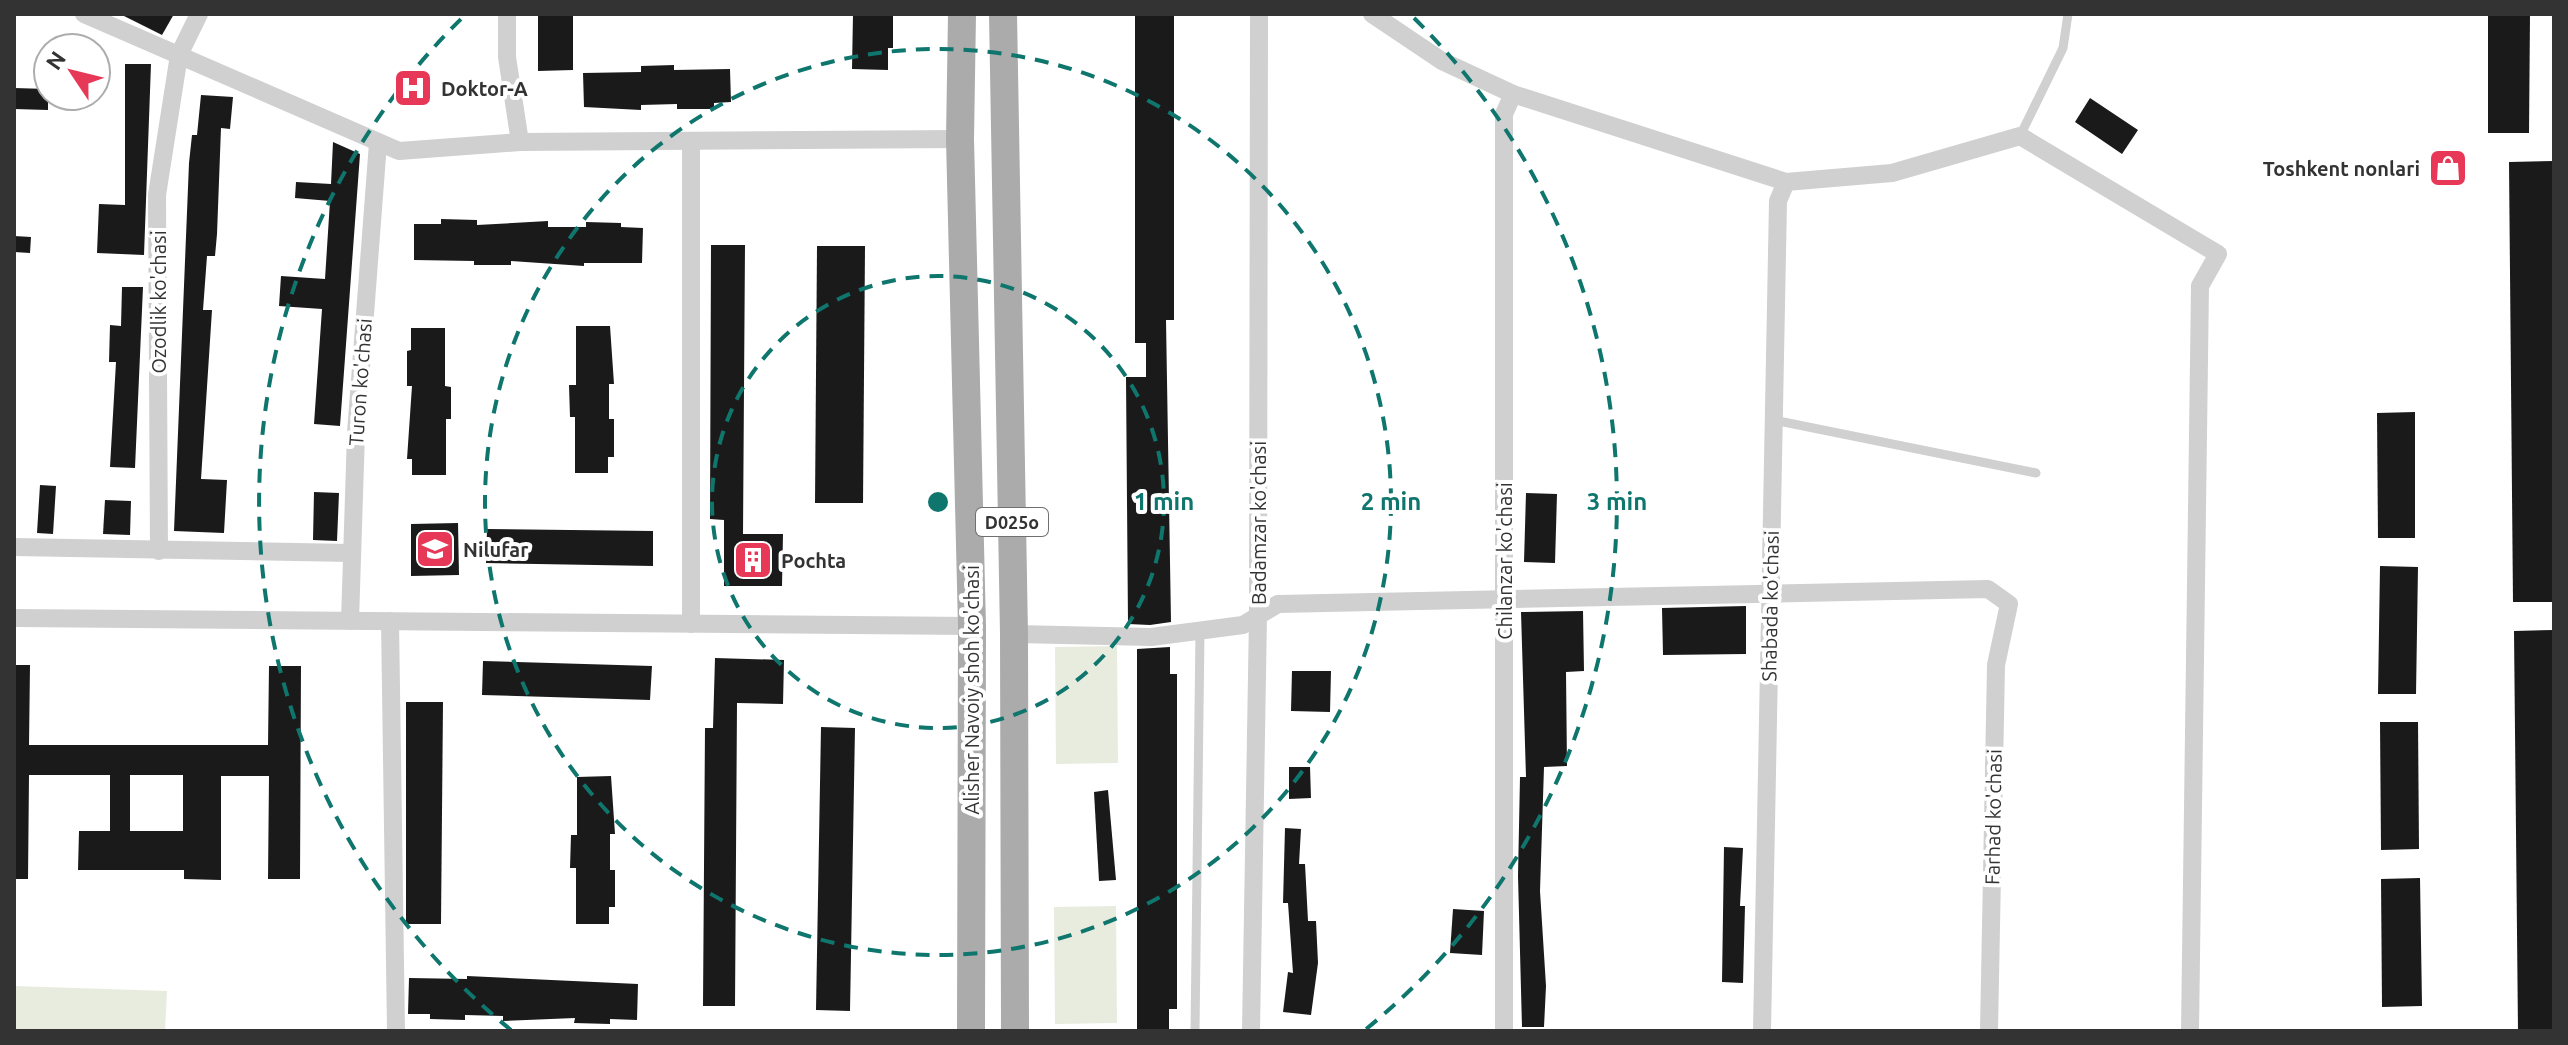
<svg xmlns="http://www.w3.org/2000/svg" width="2568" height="1045" font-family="Ubuntu,sans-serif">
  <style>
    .pitch { fill: #e7ecdf }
    .building { fill: #1a1a1a; fill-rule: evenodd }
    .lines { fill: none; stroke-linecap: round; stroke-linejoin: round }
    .lane { stroke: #d0d0d0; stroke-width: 9 }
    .street { stroke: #d0d0d0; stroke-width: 18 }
    .primary { stroke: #ababab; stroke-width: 28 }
    .ring { fill: none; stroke: #0f766e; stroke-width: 4; stroke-dasharray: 14 10 }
    .labels { text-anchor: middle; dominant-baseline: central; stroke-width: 8; stroke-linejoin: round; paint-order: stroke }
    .shield { fill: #fff; stroke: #707070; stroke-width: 2 }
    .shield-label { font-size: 18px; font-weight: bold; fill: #333 }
    .poi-label { font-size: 20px; font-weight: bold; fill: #333; stroke: #fff; text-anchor: start }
    .street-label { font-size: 20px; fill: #333; stroke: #fff }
    .centre { fill: #0f766e; stroke: #fff; stroke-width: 4 }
    .ring-label { font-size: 24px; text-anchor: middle; font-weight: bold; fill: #0f766e; stroke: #fff; stroke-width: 8; stroke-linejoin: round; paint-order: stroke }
  </style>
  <rect width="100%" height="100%" fill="#fff"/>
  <g class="pitch">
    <polygon points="1117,646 1118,763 1056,764 1055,647"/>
    <polygon points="1116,906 1117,1023 1055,1024 1054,907"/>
    <polygon points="14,986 167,991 165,1031 14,1031"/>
  </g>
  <g class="building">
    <polygon points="120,14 174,14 162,35"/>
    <polygon points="538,14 573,14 573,70 538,71"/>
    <polygon points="853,14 893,14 893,48 888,48 888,70 852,69"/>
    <polygon points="1135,14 1174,14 1174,320 1166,320 1171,622 1150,625 1128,624 1126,377 1146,377 1146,343 1135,343"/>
    <polygon points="2488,14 2530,14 2529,133 2488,133"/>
    <polygon points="125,64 151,64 144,255 97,253 99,204 125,205"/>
    <polygon points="674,65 674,70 730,69 731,102 714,103 714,109 677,109 677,104 641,105 641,110 584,107 583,73 641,72 641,66"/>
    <polygon points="14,88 48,89 48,110 14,109"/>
    <polygon points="201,95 233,97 230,129 221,128 217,234 215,256 207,256 203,310 212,310 201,479 227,480 224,533 174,531 189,163 192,135 197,135"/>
    <polygon points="2090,98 2138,130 2122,154 2075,122"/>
    <polygon points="333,142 360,154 340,426 314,424 322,309 279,306 281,276 325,279 330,201 295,198 296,182 331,184"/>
    <polygon points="2554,161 2554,602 2513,602 2509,162"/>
    <polygon points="441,219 477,220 477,225 548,221 548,227 586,227 586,222 621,223 621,227 643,228 642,263 584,263 584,266 511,261 511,265 474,265 474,261 414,260 414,224 441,224"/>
    <polygon points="14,236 31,237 30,253 14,252"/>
    <polygon points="711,245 745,245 743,534 783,534 782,586 724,586 724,520 710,519"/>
    <polygon points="817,246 865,246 863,503 815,503"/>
    <polygon points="122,287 143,287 135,468 110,467 116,362 109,362 110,325 121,326"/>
    <polygon points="576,326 610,326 614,384 609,384 609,419 614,419 614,457 608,457 608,473 575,473 575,417 570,417 569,385 576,385"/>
    <polygon points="411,328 445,328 445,386 451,387 451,419 446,419 446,475 412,475 412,459 407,459 412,386 407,386 407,351 411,350"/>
    <polygon points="2415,412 2415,538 2378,538 2377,413"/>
    <polygon points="40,485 56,486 53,534 37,533"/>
    <polygon points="314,492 339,493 337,541 313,540"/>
    <polygon points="1526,493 1557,494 1555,563 1524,562"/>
    <polygon points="105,500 131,501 130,535 103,534"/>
    <polygon points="458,523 459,575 411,576 411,524"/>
    <polygon points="487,529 653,531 653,566 486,563"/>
    <polygon points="2380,566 2418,567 2416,694 2378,694"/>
    <polygon points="1746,606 1746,654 1663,655 1662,608"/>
    <polygon points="1583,611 1584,671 1566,672 1567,766 1544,767 1540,891 1546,986 1544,1027 1522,1027 1518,876 1520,777 1526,777 1521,612"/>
    <polygon points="2554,630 2554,1031 2518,1031 2514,631"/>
    <polygon points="1170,647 1170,674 1177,674 1177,1009 1169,1009 1169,1031 1137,1031 1137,649"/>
    <polygon points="715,658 784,660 783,704 737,703 735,1006 703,1006 705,728 713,728"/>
    <polygon points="483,661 652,666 650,700 482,695"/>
    <path d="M14,665H30L29,745H268L269,666H301L300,879H268L269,776H221V880L184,879V870H78L79,831H110V775H29L28,879H14ZM130,775H183V831H130Z"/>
    <polygon points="1292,671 1331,671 1330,712 1291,711"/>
    <polygon points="406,702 443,702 441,924 406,924"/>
    <polygon points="2380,722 2418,722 2419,849 2381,850"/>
    <polygon points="821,727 855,728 850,1011 816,1010"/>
    <polygon points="1289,767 1310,767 1311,798 1289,799"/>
    <polygon points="611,776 615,834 610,834 610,870 615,870 615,907 609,907 609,924 576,924 576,868 570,868 571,835 577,835 577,777"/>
    <polygon points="1108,790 1116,880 1099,881 1094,792"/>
    <polygon points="1285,828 1301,829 1299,864 1305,864 1308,921 1316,921 1318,963 1311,1015 1283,1012 1288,972 1293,973 1288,903 1283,903"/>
    <polygon points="1724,847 1743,848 1740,906 1745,906 1743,983 1722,982"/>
    <polygon points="2420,878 2422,1006 2382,1007 2381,879"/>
    <polygon points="1453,909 1484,911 1482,955 1450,953"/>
    <polygon points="467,976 638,984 637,1020 610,1019 610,1024 574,1023 575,1018 503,1021 503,1016 465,1015 465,1020 430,1019 430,1014 408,1014 409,978 467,979"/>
  </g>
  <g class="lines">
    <g class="lane">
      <polyline points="2020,136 2063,48 2068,14"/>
      <polyline points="1774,420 2036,473"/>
      <polyline points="1195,1031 1200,631"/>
    </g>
    <g class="street">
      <polyline points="84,14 399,151 520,142 960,139"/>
      <polyline points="507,14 507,57 520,142"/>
      <polyline points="1372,14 1442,61 1513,94 1786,182 1892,173 2020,136 2218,254 2200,286 2190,1031"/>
      <polyline points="14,547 352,553"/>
      <polyline points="159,551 157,195 179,55 199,14"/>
      <polyline points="14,618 972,626"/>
      <polyline points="350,621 356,433 378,143"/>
      <polyline points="390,621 396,1031"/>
      <polyline points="691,624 691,143"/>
      <polyline points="1014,634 1151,637 1243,625 1278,604 1988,589 2009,604 1996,665 1989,1031"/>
      <polyline points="1504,1030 1504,114 1513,94"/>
      <polyline points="1251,1031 1258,616 1259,14"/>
      <polyline points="1762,1031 1778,201 1786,182"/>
    </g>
    <g class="primary">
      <polyline points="962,14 960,139 972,626 971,1031"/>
      <polyline points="1003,14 1014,634 1015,1031"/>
    </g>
  </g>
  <g class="ring">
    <circle cx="938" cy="502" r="226"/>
    <circle cx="938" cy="502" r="453"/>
    <path d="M511 1030A679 679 0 0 1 462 18M1414 18A679 679 0 0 1 1365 1030"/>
  </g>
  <defs>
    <g id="hospital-square" transform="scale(2)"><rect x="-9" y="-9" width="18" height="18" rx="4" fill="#e73857" stroke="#fff"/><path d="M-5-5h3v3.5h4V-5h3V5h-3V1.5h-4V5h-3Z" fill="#fff"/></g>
    <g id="shop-square" transform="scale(2)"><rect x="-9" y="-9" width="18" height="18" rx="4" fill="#e73857" stroke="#fff"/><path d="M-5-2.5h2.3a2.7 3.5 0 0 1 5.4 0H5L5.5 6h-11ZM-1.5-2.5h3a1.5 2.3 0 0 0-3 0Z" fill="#fff"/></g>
    <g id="school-square" transform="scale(2)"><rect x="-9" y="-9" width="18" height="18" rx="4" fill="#e73857" stroke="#fff"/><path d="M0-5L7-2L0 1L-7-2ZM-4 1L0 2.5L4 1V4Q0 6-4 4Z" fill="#fff"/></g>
    <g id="building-square" transform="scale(2)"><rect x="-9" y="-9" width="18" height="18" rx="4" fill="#e73857" stroke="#fff"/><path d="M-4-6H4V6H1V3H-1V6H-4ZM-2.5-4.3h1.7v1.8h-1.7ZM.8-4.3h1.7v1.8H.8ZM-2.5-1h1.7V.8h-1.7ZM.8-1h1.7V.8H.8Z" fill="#fff"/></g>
  </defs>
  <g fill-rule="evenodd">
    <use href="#hospital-square" x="413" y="88"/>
    <use href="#shop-square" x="2448" y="168"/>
    <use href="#school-square" x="435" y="549"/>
    <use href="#building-square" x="753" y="560"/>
  </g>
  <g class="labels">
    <rect class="shield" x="976" y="508" width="72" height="28" rx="6"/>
    <g class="shield-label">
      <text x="1012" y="522">D025o</text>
    </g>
    <g class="poi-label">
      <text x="441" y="88">Doktor-A</text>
      <text x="2420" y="168" text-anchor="end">Toshkent nonlari</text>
      <text x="463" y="549">Nilufar</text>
      <text x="781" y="560">Pochta</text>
    </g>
    <g class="street-label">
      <text transform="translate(158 302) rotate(-90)">Ozodlik ko'chasi</text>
      <text transform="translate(360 382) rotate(-86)">Turon ko'chasi</text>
      <text transform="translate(1258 523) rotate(-90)">Badamzar ko'chasi</text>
      <text transform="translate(1504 561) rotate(-90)">Chilanzar ko'chasi</text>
      <text transform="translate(1770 606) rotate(-89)">Shabada ko'chasi</text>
      <text transform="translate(971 690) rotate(-90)">Alisher Navoiy shoh ko'chasi</text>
      <text transform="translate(1993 817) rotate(-89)">Farhad ko'chasi</text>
    </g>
  </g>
  <circle cx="938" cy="502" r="12" class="centre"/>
  <g class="ring-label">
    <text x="1164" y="510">1 min</text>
    <text x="1391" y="510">2 min</text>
    <text x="1617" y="510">3 min</text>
  </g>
  <rect width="2568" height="1045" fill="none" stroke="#333333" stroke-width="32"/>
  <g transform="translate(72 72) rotate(305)"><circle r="38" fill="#ffffff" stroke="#adadad" stroke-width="2"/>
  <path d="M0-6L14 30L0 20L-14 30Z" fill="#e73857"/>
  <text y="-12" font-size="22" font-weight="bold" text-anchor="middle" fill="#333333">N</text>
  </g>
</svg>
